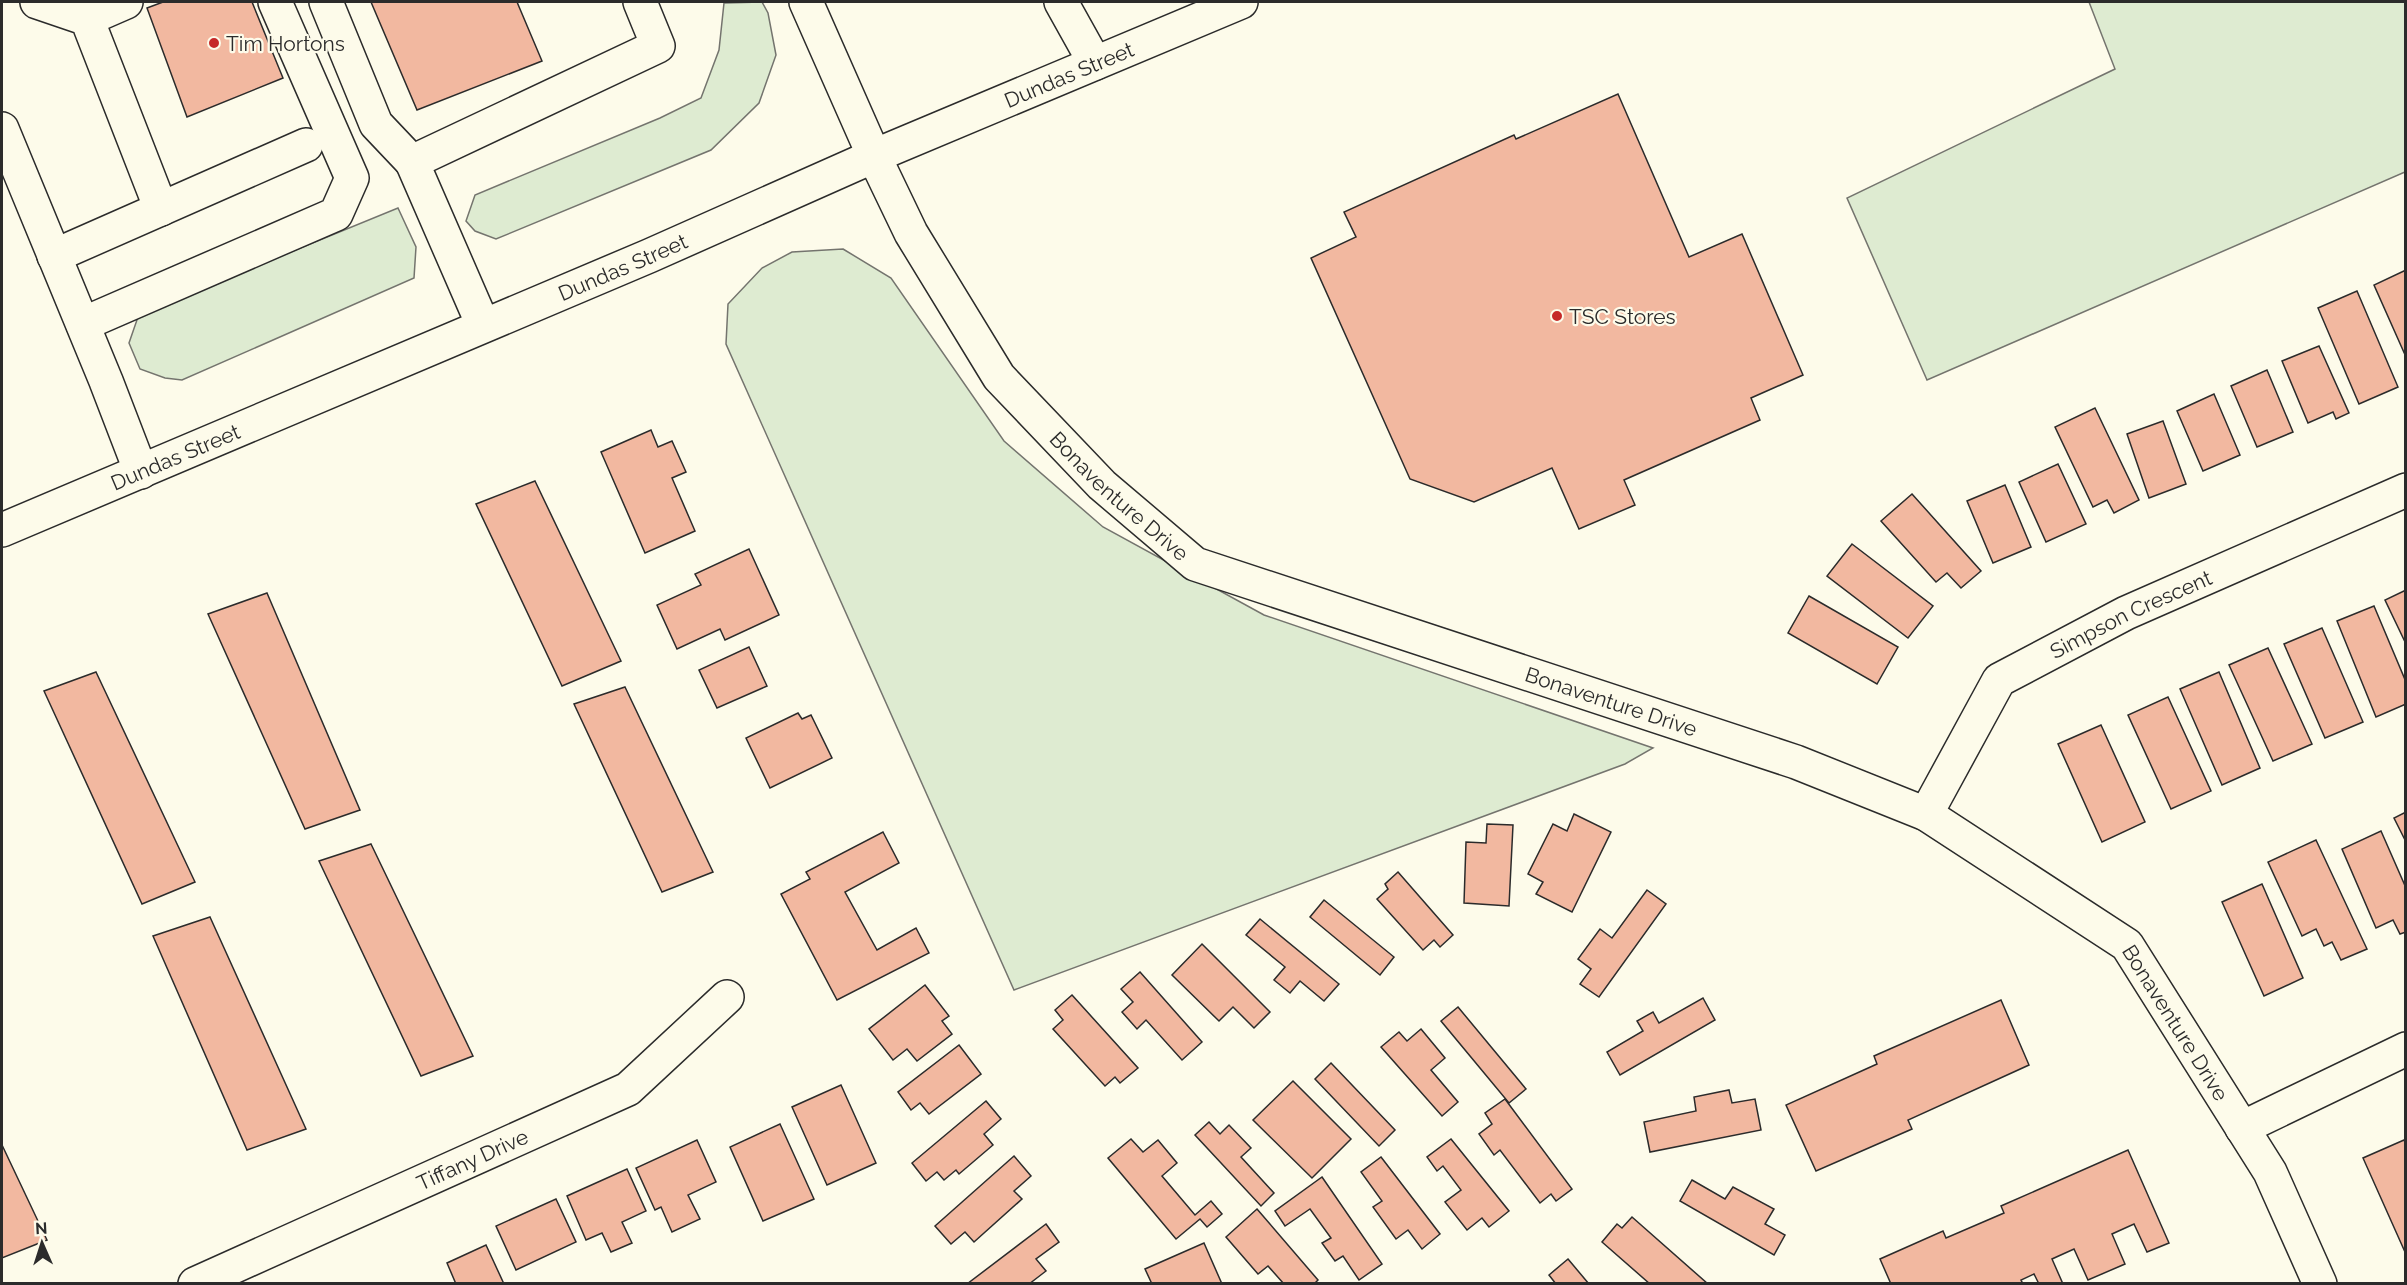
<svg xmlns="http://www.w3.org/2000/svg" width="2407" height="1285" font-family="Raleway,sans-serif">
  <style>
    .green { fill: #deebd1; stroke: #74746e; stroke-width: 1.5 }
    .building { fill: #f2b8a0; stroke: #2b2b2b; stroke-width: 1.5 }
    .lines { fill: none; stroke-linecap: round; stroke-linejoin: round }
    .minor-casing { stroke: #2b2b2b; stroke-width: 36 }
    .major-casing { stroke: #2b2b2b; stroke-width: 36 }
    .minor { stroke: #fdfbea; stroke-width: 33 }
    .major { stroke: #fdfbea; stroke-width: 33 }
    .poi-dot { fill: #c62828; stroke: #fdfbea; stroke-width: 2 }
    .labels { text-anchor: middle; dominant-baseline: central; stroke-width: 4.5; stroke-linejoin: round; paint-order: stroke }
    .poi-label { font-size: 21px; fill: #2b2b2b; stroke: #fdfbea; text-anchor: start }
    .street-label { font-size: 21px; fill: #2b2b2b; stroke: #fdfbea }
  </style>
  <rect width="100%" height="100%" fill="#fdfbea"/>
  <g class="green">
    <polygon points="2089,2 2405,2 2405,172 1927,380 1847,198 2115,69"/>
    <polygon points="724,3 762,2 768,13 776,55 759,103 711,150 496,239 475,231 466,221 475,195 660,118 701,98 719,50"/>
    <polygon points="398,208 416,247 414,278 182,380 165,378 140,369 129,343 139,314"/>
    <polygon points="843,249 891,278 1004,441 1103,527 1264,615 1653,748 1625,764 1014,990 726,344 728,304 762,268 792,252"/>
  </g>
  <g class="building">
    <polygon points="163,2 252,2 283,78 187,117 147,8"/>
    <polygon points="371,2 517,2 542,61 417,110"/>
    <polygon points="1618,94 1689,257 1742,234 1803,375 1751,398 1760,420 1624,480 1635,505 1579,529 1552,468 1474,502 1410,479 1311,258 1356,237 1344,212 1514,135 1516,139"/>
    <polygon points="2406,270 2406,357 2374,285"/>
    <polygon points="2357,291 2398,387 2359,404 2318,308"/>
    <polygon points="2319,346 2349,413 2336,419 2333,412 2308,423 2282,361"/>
    <polygon points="2267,370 2293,432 2257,447 2231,386"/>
    <polygon points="2214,394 2240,455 2203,471 2177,411"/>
    <polygon points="2095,408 2139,500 2114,513 2107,500 2093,507 2055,427"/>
    <polygon points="2163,421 2186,484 2149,498 2127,434"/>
    <polygon points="651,430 658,447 672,441 686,472 672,478 695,531 645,553 601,452"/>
    <polygon points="2058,464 2086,524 2046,542 2019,482"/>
    <polygon points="535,481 621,661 562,686 476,504"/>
    <polygon points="2005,485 2031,547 1993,563 1967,501"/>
    <polygon points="1912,494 1981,571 1961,588 1947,573 1936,582 1881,521"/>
    <polygon points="1852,544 1933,606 1908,638 1827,576"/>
    <polygon points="749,549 779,615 725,640 720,629 677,649 657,605 701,585 695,574"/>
    <polygon points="2406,590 2406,644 2385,600"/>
    <polygon points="267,593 360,810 305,829 208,614"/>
    <polygon points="1809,596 1898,647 1877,684 1788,633"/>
    <polygon points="2374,606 2406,682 2406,704 2376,717 2337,621"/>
    <polygon points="2322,628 2363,722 2325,738 2284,644"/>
    <polygon points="749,647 767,686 717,708 699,670"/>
    <polygon points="2268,648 2312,744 2273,761 2229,665"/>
    <polygon points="96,672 195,882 142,904 44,691"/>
    <polygon points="2219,672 2260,768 2222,785 2180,689"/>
    <polygon points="625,687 713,872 662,892 574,704"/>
    <polygon points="2168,697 2211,791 2171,809 2128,715"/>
    <polygon points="798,713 802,719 811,715 832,758 770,788 746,738"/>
    <polygon points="2101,725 2145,822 2102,842 2058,744"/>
    <polygon points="2406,812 2406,842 2394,818"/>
    <polygon points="1574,814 1611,832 1572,912 1536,894 1543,882 1528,874 1553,824 1567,831"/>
    <polygon points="1487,824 1513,825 1509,906 1464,903 1466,842 1486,843"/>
    <polygon points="2381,831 2406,888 2406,932 2400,934 2393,920 2376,928 2342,849"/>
    <polygon points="883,832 899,863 845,892 877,950 916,928 929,953 837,1000 781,894 810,879 806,872"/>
    <polygon points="2316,840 2367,949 2341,960 2332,942 2324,946 2316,929 2302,936 2268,862"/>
    <polygon points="371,844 473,1056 421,1076 319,861"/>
    <polygon points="1398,872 1453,935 1440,947 1434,940 1423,950 1377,899 1388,889 1385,884"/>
    <polygon points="2262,884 2303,978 2264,996 2222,902"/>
    <polygon points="1647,890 1666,904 1599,997 1580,984 1591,969 1578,959 1600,929 1612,938"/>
    <polygon points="1324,900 1394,957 1380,975 1310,917"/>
    <polygon points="210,917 306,1129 247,1150 153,936"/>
    <polygon points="1260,919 1339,984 1324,1001 1300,981 1290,993 1274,980 1285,967 1246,935"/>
    <polygon points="1202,944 1270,1012 1254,1028 1233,1007 1219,1021 1172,975"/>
    <polygon points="1140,972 1202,1042 1182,1060 1146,1020 1137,1029 1122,1012 1133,1002 1121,989"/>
    <polygon points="925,985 949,1016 942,1021 952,1034 917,1061 907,1049 893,1060 869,1029"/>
    <polygon points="1072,995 1138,1068 1120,1083 1115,1077 1105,1086 1053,1029 1063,1020 1055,1010"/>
    <polygon points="1703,998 1715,1020 1620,1075 1607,1052 1643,1031 1637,1021 1653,1012 1659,1023"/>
    <polygon points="2001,1000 2029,1065 1908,1120 1912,1129 1816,1171 1786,1105 1877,1064 1874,1056"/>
    <polygon points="1458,1007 1526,1089 1509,1103 1441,1021"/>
    <polygon points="1421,1029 1445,1058 1431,1070 1458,1102 1442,1116 1381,1047 1399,1032 1407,1041"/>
    <polygon points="959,1045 981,1074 929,1114 920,1103 911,1110 898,1092"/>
    <polygon points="1331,1063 1395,1130 1379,1146 1315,1079"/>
    <polygon points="1293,1081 1351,1139 1312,1178 1253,1120"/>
    <polygon points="841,1085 876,1163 827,1185 792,1107"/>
    <polygon points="1729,1090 1732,1103 1755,1099 1761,1130 1650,1152 1644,1122 1696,1111 1694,1097"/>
    <polygon points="1505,1099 1572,1189 1556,1201 1551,1194 1540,1203 1500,1150 1494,1155 1479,1134 1492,1124 1485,1113"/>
    <polygon points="986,1101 1001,1119 984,1134 993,1145 959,1174 956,1170 944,1180 937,1172 926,1181 912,1163"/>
    <polygon points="1209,1122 1220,1134 1229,1125 1251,1148 1241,1157 1274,1193 1261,1206 1195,1135"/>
    <polygon points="780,1124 814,1199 763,1221 730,1147"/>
    <polygon points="1131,1139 1143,1152 1158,1140 1177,1163 1162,1176 1195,1215 1211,1201 1222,1214 1207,1227 1200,1219 1176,1239 1108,1158"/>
    <polygon points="1451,1139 1509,1211 1489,1227 1482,1218 1467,1230 1445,1202 1461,1190 1443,1166 1437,1171 1427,1157"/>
    <polygon points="697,1140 716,1182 688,1195 700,1219 672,1232 661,1207 655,1210 636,1168"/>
    <polygon points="2404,1140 2406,1143 2405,1252 2363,1158"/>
    <polygon points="2,1145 47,1240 2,1258"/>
    <polygon points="2128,1150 2169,1243 2147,1252 2134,1224 2112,1234 2125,1264 2088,1280 2074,1249 2052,1259 2063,1284 2039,1284 2034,1274 2021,1280 2023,1284 1891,1284 1880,1259 1943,1231 1946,1238 2004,1213 2001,1206"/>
    <polygon points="1014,1156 1031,1176 1014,1191 1022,1199 974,1242 965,1232 951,1244 935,1226"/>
    <polygon points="1381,1157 1440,1234 1422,1249 1408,1230 1396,1239 1373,1207 1382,1201 1361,1172"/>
    <polygon points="627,1169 646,1211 622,1222 632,1243 611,1252 602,1233 586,1240 567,1196"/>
    <polygon points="1322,1177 1382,1264 1359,1280 1343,1256 1335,1261 1322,1243 1331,1238 1310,1209 1285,1226 1275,1211"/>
    <polygon points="1692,1180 1725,1199 1733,1187 1774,1209 1765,1224 1785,1235 1774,1255 1680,1201"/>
    <polygon points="556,1199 576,1242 516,1270 496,1226"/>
    <polygon points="1257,1209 1318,1280 1314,1284 1284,1284 1268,1266 1258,1274 1226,1237"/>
    <polygon points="1632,1217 1708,1284 1650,1284 1602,1242 1617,1224 1622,1228"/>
    <polygon points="1046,1224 1059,1242 1036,1259 1046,1271 1029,1284 967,1284"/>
    <polygon points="1204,1243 1222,1284 1152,1284 1145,1269"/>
    <polygon points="486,1245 504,1284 456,1284 447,1263"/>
    <polygon points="1568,1259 1589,1284 1556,1284 1549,1275"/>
  </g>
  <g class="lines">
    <g class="minor-casing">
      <g id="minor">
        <polyline points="37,2 87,19 161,209"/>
        <polyline points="326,2 376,124 412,162"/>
        <path id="s1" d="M806,2L874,156L911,233L999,377L1102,485L1195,564L1796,762L1926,814L2127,945L2270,1172L2320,1284"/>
        <polyline points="1061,2 1095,63"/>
        <polyline points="87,19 126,2"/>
        <polyline points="2,129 106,381 141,472"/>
        <polyline points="54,256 306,145"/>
        <polyline points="83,324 336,214 352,178 275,2"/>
        <polyline points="483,325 412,162 658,46 640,2"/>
        <path id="s2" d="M1926,814L1999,680L2126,613L2406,490"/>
        <polyline points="2242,1128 2406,1049"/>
        <path id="s3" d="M195,1284L628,1089L727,997"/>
      </g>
    </g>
    <g class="major-casing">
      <g id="major">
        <path id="s4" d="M2,530L649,256L874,156L1241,2"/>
      </g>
    </g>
    <use href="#minor" class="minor"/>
    <use href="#major" class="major"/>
  </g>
  <g class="poi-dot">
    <circle cx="214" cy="43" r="6"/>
    <circle cx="1557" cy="316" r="6"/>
  </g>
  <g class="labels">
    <g class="poi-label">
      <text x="226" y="43">Tim Hortons</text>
      <text x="1569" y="316">TSC Stores</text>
    </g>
    <g class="street-label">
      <text stroke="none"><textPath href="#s4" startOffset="1160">Dundas Street</textPath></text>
      <text stroke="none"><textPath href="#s4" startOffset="674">Dundas Street</textPath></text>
      <text stroke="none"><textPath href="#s4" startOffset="188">Dundas Street</textPath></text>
      <text stroke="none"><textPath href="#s1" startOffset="592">Bonaventure Drive</textPath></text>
      <text stroke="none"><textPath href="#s2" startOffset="300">Simpson Crescent</textPath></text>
      <text stroke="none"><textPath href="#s1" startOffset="1132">Bonaventure Drive</textPath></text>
      <text stroke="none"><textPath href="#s1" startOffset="1798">Bonaventure Drive</textPath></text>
      <text stroke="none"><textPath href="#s3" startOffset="304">Tiffany Drive</textPath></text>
    </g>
  </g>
  <rect width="2407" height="1285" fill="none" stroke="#2b2b2b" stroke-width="6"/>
  <g transform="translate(42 1243) rotate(357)" stroke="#fdfbea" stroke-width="4.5" paint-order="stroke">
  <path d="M0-4.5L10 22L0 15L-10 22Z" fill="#2b2b2b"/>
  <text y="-9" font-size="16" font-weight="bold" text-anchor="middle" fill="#2b2b2b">N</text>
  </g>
</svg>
